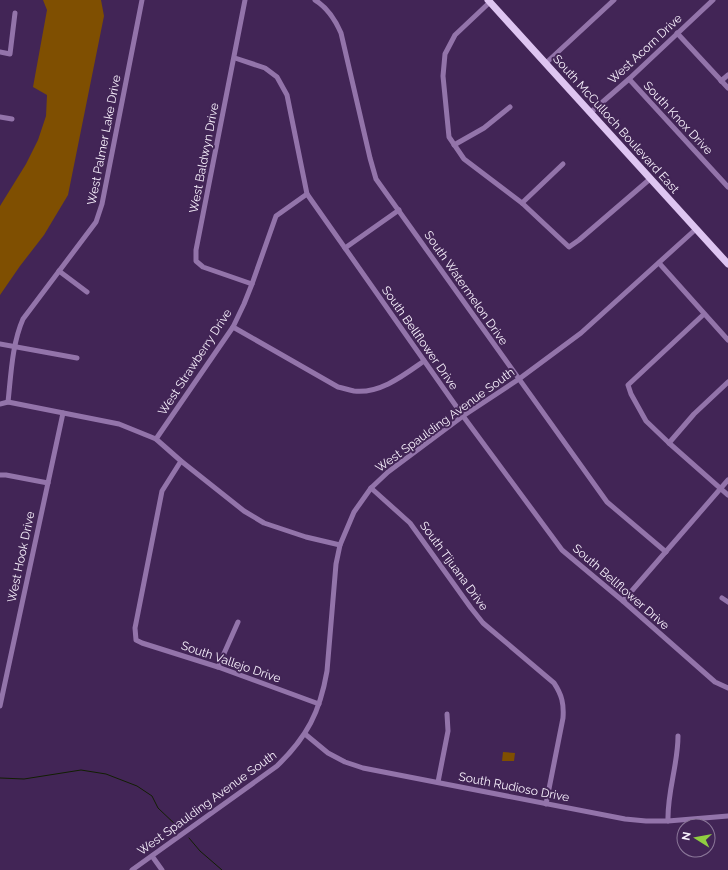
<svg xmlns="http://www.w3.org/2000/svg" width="728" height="870" font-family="Raleway,sans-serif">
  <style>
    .green { fill: #7f4f01 }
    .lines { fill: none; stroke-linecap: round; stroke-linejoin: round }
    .stream { stroke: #121f03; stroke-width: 1 }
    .minor { stroke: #9374aa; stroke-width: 5 }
    .major { stroke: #dec5f1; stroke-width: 7 }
    .labels { text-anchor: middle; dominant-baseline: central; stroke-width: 4; stroke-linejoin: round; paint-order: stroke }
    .street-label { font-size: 12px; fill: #f8f1fd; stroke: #422556 }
  </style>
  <rect width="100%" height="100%" fill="#422556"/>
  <g class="green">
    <polygon points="43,0 101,0 104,16 68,195 44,235 20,266 0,295 0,206 26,164 38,140 46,116 47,95 33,87 47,10"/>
    <polygon points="503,752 515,753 514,761 502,761"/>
  </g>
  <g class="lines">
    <g class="stream">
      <polyline points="0,778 24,779 81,770 106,774 137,786 152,796 158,808 178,827"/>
      <polyline points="189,838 200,851 222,870"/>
    </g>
    <g class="minor">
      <polyline points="245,0 196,250 196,261 203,267 252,284"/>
      <path d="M315,0C328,8 335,19 341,33L370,158L376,179L607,502L666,552"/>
      <polyline points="490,2 455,35 445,54 443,76 449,137 464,159 522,203 569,247 579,240 650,179"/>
      <polyline points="677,33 728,88"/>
      <polyline points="0,52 10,54 15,13"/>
      <polyline points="235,58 265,68 277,77 287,95 307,194 463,416 562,550 623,601 715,682 728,688"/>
      <polyline points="546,63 614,0"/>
      <polyline points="629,79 728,187"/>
      <polyline points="721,81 728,75"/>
      <polyline points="590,113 629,79 713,0"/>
      <polyline points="0,117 12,119"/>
      <polyline points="454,145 484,128 510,107"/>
      <polyline points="522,203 563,164"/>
      <polyline points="345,248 399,210"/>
      <polyline points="659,263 728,340"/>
      <polyline points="59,271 87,292"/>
      <polyline points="704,314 628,385 631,394 646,421 669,443 728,495"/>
      <path d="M233,327L338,387C343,388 349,390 354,391C380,394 404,375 424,361"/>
      <polyline points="0,344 77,358"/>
      <path d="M8,402C11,375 12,344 23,319L96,222L102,204L142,0"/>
      <polyline points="0,404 8,402 119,424 156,439 181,461 244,511 264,523 306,537 340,545"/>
      <polyline points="156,439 233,327 244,304 252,284 276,216 307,194"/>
      <polyline points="669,443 694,414 728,382"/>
      <polyline points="181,461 162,491 135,628 136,640 142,643 218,667 319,704"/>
      <polyline points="0,475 6,475 48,483"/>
      <path d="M371,488L410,523L471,608L483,623L554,683C562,695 564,704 563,718L546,804"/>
      <polyline points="722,598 728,602"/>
      <polyline points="623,601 728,480"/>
      <polyline points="218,667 238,622"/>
      <polyline points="0,706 63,413"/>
      <polyline points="305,734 328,753 345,762 363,768 625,819 646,821 668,821 728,816"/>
      <polyline points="438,782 448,731 447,714"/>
      <path d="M668,821C667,792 678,765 678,736"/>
      <polyline points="152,856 162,870"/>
      <path d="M132,870L277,766C307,737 320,712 327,671L336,564L340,545L354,512L371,488L388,472L463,416L519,379L581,333L696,229"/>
    </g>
    <polyline class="major" points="488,0 728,264"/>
  </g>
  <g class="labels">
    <g class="street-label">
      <text transform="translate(645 49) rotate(-43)">West Acorn Drive</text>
      <text transform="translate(678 118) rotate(47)">South Knox Drive</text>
      <text transform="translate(616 124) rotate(48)">South McCulloch Boulevard East</text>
      <text transform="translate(104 140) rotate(-79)">West Palmer Lake Drive</text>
      <text transform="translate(204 158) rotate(-79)">West Baldwyn Drive</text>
      <text transform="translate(466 288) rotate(55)">South Watermelon Drive</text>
      <text transform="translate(420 338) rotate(55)">South Bellflower Drive</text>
      <text transform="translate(195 362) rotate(-57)">West Strawberry Drive</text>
      <text transform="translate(445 420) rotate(-36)">West Spaulding Avenue South</text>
      <text transform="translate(21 557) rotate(-78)">West Hook Drive</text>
      <text transform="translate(454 566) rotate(54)">South Tijuana Drive</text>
      <text transform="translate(621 587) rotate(41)">South Bellflower Drive</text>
      <text transform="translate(231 662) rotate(19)">South Vallejo Drive</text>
      <text transform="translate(514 787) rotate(11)">South Rudioso Drive</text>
      <text transform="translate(207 803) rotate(-36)">West Spaulding Avenue South</text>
    </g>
  </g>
  <g transform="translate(696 838) rotate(281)"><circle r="19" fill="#422556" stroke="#8b7799"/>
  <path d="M0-3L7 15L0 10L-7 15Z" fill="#90cd41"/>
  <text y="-6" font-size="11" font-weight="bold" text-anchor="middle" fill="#f8f1fd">N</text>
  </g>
</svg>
